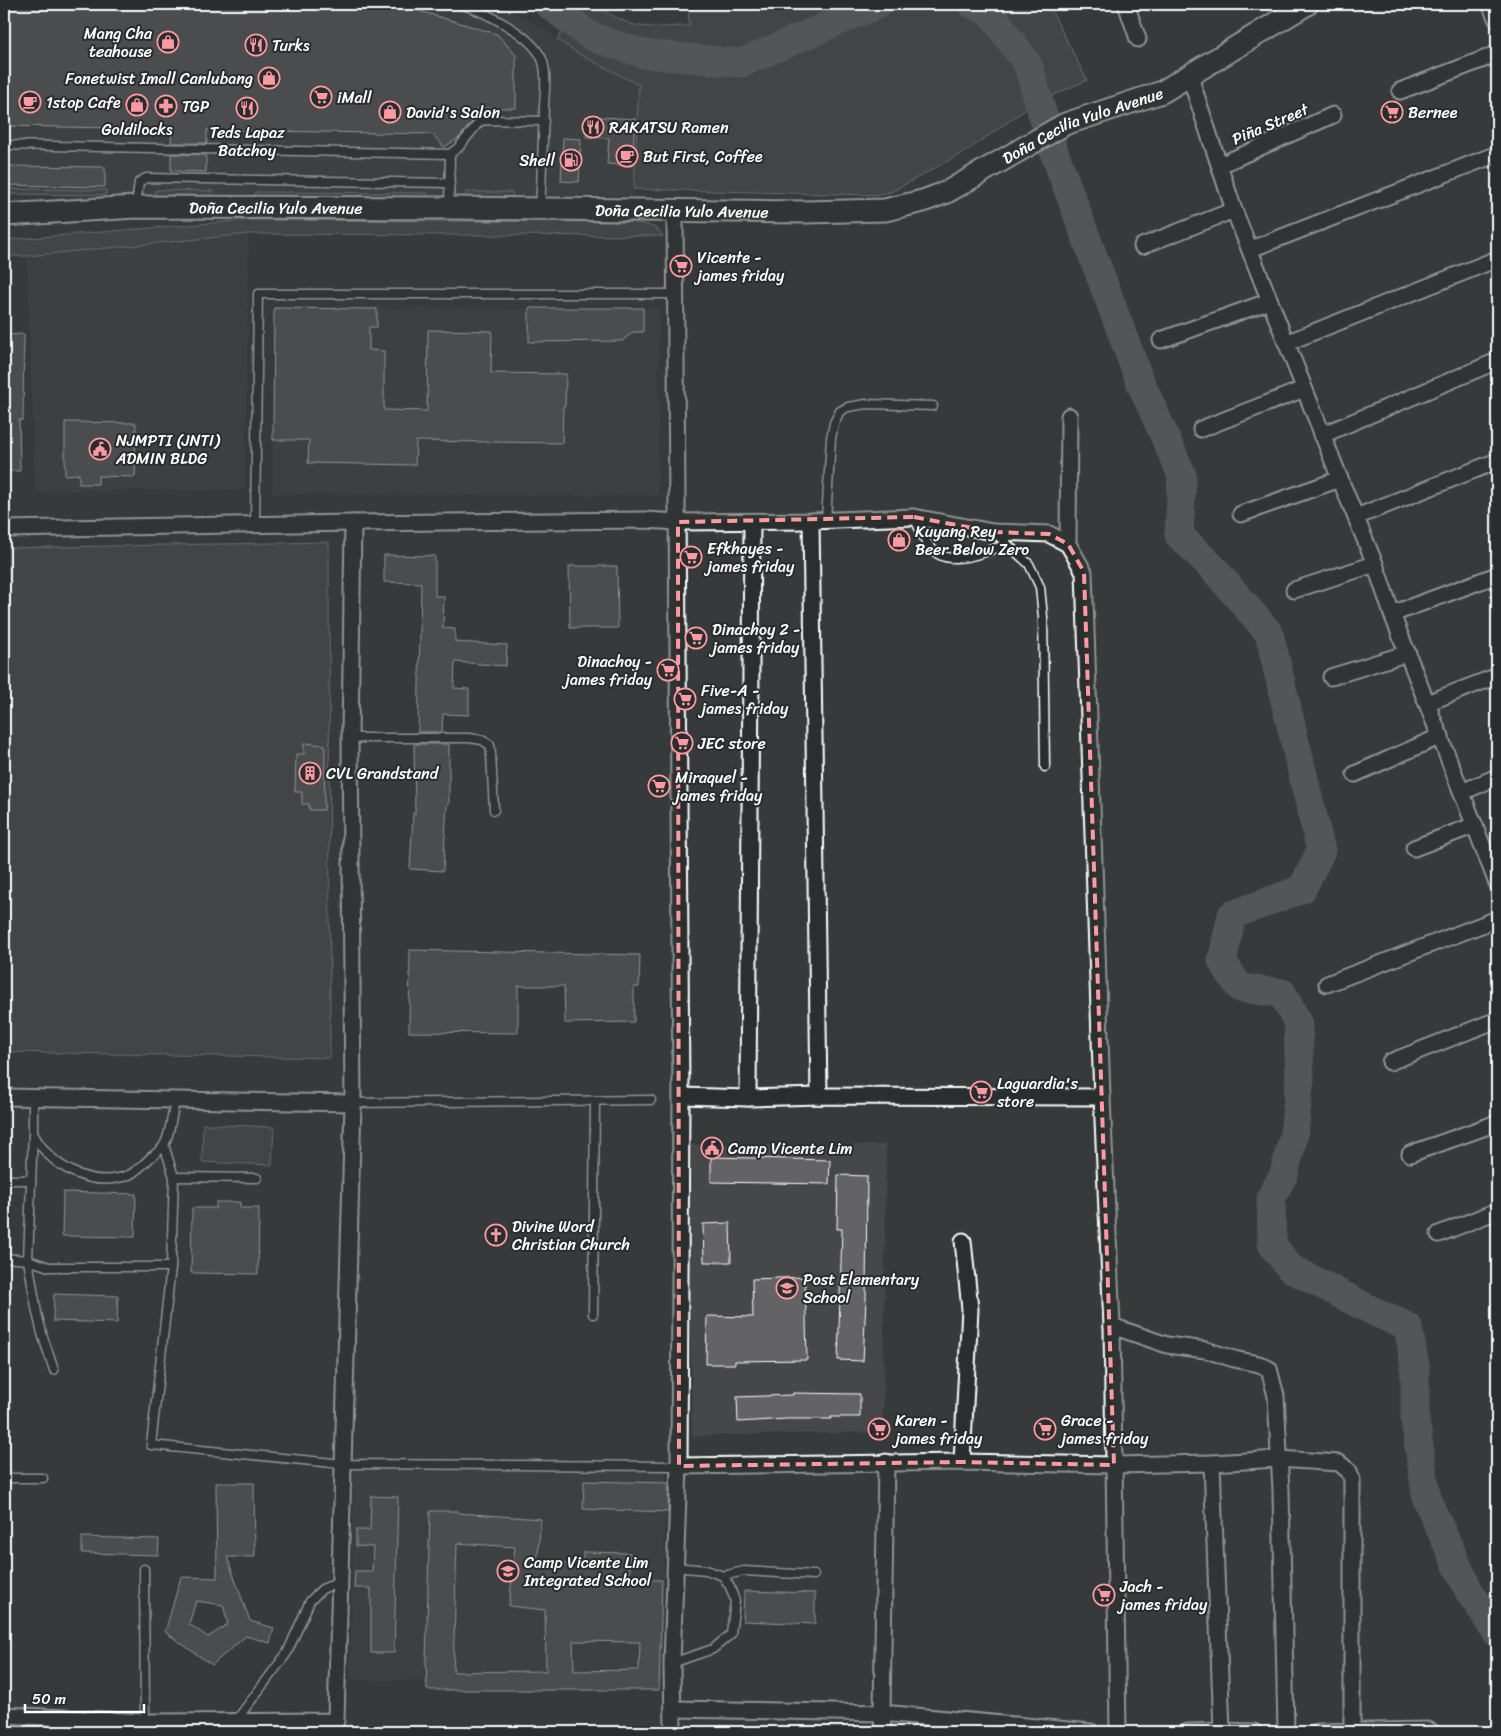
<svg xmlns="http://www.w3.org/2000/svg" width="1501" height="1736" font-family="Sriracha,sans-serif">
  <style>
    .built { fill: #444748 }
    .green { fill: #505354; stroke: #a8a9aa }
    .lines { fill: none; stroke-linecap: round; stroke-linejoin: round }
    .river { stroke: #767879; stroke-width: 29 }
    .building { fill: #636465; stroke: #fff; fill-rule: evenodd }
    .lane-casing { stroke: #fff; stroke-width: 11 }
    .street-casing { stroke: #fff; stroke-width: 19 }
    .secondary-casing { stroke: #fff; stroke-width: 25 }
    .lane { stroke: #2a2d2e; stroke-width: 8 }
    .street { stroke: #2a2d2e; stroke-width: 15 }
    .secondary { stroke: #2a2d2e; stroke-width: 21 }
    .marked { fill: none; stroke: #ff9aa2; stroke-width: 4; stroke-dasharray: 10 6; stroke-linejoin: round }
    .labels { text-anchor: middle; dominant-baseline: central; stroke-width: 4; stroke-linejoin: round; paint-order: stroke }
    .poi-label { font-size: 16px; fill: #fff; stroke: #2a2d2e; text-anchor: start }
    .street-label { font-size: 16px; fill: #fff; stroke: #2a2d2e }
  </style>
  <rect width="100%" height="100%" fill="#373a3b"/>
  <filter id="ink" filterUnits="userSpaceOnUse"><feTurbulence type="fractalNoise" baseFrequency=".02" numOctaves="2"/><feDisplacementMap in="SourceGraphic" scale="10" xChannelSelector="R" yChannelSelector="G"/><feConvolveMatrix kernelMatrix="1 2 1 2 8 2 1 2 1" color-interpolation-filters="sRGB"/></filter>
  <g filter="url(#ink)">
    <g class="built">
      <polygon points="4,4 499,4 544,30 577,53 639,85 634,196 552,195 546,198 466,198 4,194"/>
      <polygon points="249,234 245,490 35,491 27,256"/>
      <polygon points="273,307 659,309 658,496 272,494"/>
      <polygon points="688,1145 886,1145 883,1432 692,1436"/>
      <polygon points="354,1457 666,1462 662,1685 350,1680"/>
    </g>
    <g class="green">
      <path d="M582,4C600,4 616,21 635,25C652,29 672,26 689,26L688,4H1048L1087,80L1032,105L968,150L891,192L873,195L634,189L639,85L577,53L557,39Z"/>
      <polygon points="4,189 106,190 106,195 4,194"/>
      <polygon points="155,190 213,191 213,197 155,196"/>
      <polygon points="255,192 428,193 428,198 255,197"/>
      <polygon points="466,192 512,192 513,198 466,198"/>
      <path d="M249,220L624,222C637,223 655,223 663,236L249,234L27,256H4V240Z"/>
      <polygon points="329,542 330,1058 4,1052 4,548"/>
      <polygon points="203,1124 274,1127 272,1165 202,1162"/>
    </g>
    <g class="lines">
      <g class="river">
        <polyline points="548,4 589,35 601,40 644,54 741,63 878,4"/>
        <polyline points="972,4 990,12 1028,65 1053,149 1139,379 1182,475 1179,535 1212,567 1269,633 1321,851 1302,889 1232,915 1222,961 1240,988 1282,993 1298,1023 1300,1079 1294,1134 1284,1174 1271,1197 1272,1244 1290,1268 1379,1314 1408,1327 1415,1366 1415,1420 1427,1500 1469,1591 1497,1633"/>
      </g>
    </g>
    <g class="building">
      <polygon points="4,4 313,4 406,7 497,34 516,55 516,108 478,108 472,122 459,138 444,147 432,134 207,130 207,143 171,143 172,129 4,126"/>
      <polygon points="586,116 635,119 632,166 607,164 609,138 586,137"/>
      <polygon points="563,138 581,139 579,182 561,181"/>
      <polygon points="171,154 206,155 206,172 171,171"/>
      <polygon points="4,166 105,167 105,187 4,185"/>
      <polygon points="274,308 377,309 377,327 369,327 369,350 384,351 384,410 427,411 428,330 492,331 491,373 566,374 565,406 563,406 562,443 416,441 415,465 308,463 309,440 273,440"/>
      <polygon points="529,308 643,308 643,332 633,332 622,341 529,342"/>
      <polygon points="24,334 23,420 19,420 20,471 4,471 4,335"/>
      <polygon points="65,422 136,423 135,477 98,476 98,484 79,484 79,474 65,475"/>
      <polygon points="384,555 435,556 435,596 444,596 443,628 455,629 455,642 507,645 506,666 455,662 454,688 469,689 469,715 443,714 442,732 418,732 421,583 384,582"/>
      <polygon points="569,566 617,566 618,628 570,628"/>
      <polygon points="304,743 325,745 324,810 309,810 309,804 302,804 302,792 295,792 296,754 304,754"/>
      <polygon points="418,744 449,744 449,804 447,804 443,871 410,869 413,813 415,814 414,745"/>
      <polygon points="410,950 640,955 639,987 634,987 634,1022 565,1023 564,986 518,986 518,1033 409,1032"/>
      <polygon points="711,1157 830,1160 829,1184 711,1182"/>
      <polygon points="838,1175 867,1176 866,1300 863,1361 838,1360 842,1229 837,1229"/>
      <polygon points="63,1192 136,1194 135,1237 62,1236"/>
      <polygon points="216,1202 240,1202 240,1208 259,1208 258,1274 191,1273 192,1208 216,1208"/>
      <polygon points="730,1223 731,1262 704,1262 703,1224"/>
      <polygon points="805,1277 807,1360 735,1361 735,1364 706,1364 707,1316 753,1317 752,1279"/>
      <polygon points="54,1294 118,1296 117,1323 53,1321"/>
      <polygon points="793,1393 860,1394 860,1417 831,1417 831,1419 787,1419 738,1422 737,1397 793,1395"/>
      <polygon points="584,1481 669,1483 668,1512 583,1509"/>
      <path d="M216,1483H254L255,1557H227L250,1621L274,1628L270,1643L246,1636L212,1665L165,1632L181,1577L217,1578ZM196,1601L223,1605L228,1624L208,1637L189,1624Z"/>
      <polygon points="371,1496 398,1497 394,1653 371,1653 371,1588 354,1588 355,1571 372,1571 373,1547 356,1546 356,1530 370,1530"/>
      <path d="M430,1511H458V1513L541,1519L537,1564H583V1552L630,1553V1579L662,1580L659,1690H427L426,1662ZM457,1543L515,1547L509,1606L545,1610L546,1671L453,1672ZM573,1641L640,1642L639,1670L574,1671Z"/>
      <polygon points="82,1537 159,1539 158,1555 82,1553"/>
      <polygon points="744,1591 815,1593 815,1624 743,1621"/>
    </g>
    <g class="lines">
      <g class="lane-casing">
        <g id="lane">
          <path d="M460,4C485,12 531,34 542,59C547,72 545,90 544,105C543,139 542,174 540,209"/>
          <polyline points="4,145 450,154 459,147 480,121 489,120 544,121"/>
          <polyline points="136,205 139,182 146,178 450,183"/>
          <polyline points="449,207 450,154"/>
          <path d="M914,517C920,530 926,546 938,554C956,565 989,551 1007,544"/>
          <polyline points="826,520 831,438 834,423 840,411 848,407 866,404 933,406"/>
          <polyline points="255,525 258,294 675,294"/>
          <polyline points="995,533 1029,564 1040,587 1043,617 1045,767"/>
          <polyline points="350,738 470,738 482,740 490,745 491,754 494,810"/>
          <polyline points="33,1098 33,1133 28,1260 37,1313 43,1337 54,1370"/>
          <polyline points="353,1103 651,1100"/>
          <path d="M34,1135C52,1168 92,1189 129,1175C137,1171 144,1164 150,1158C155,1154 161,1150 164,1145C170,1135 173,1111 175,1099"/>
          <polyline points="164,1145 174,1177 171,1267 151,1445 343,1464 679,1466"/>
          <polyline points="174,1177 257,1178"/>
          <polyline points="4,1180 31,1180"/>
          <polyline points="4,1258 28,1260 49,1267 171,1267"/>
          <polyline points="593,1314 595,1101"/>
          <polyline points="4,1478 43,1478"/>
          <polyline points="144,1569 145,1722"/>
          <polyline points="723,1576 744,1571 814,1575"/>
          <polyline points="672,1663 713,1649 731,1634 735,1601 730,1587 723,1576 706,1570 675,1567"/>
          <polyline points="235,1722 287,1653 310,1601 322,1589 340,1582"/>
          <polyline points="495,1732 524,1732"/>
        </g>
      </g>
      <g class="street-casing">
        <g id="street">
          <polyline points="1126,4 1138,39"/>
          <polyline points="1490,4 1497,20"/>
          <polyline points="1190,77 1234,210 1340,479 1375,564 1392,614 1497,883"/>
          <polyline points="1400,91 1497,54"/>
          <polyline points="1220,165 1333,115"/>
          <polyline points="1142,246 1234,210"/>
          <polyline points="1251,249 1497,154"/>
          <polyline points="1161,340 1270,301"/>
          <polyline points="1286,343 1497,259"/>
          <polyline points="1069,416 1068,544 1084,572 1102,1097 1112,1326 1118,1732"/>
          <polyline points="1201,429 1304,389"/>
          <polyline points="1322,435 1497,361"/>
          <polyline points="1241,514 1340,479"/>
          <polyline points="1356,517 1497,461"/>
          <polyline points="811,521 819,1096"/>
          <polyline points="4,529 353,523 645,520 678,522 811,521 914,517 993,532 1049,534 1068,544"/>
          <polyline points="1294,590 1375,564"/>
          <polyline points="1392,614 1497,575"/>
          <polyline points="1331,677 1408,653"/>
          <polyline points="1427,703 1497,676"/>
          <polyline points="1355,774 1441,736"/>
          <polyline points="1462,792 1497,777"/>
          <polyline points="1414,848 1475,825"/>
          <polyline points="1327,984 1497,919"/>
          <polyline points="1390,1062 1497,1020"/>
          <polyline points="681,1096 748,1098 819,1096 1102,1097"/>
          <polyline points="4,1097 353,1103"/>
          <polyline points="748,1098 752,522"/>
          <polyline points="1410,1154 1497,1123"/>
          <polyline points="1439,1234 1497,1211"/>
          <polyline points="1112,1326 1167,1345 1206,1350 1234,1359 1259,1364 1269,1369 1276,1396 1281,1491 1286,1732"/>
          <polyline points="962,1462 970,1309 963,1241"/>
          <polyline points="1212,1463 1222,1732"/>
          <polyline points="679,1466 962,1462 1114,1465 1212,1463 1279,1459 1339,1463 1349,1471 1352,1480 1352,1732"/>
          <polyline points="673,1709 882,1713 1091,1732"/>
          <polyline points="4,1715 145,1722 336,1721 353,1103 350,738 353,523"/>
          <polyline points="673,1732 672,1663 679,1466 681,1096 675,211"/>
          <polyline points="883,1732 882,1713 886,1462"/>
          <polyline points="1187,1732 1222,1731 1254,1732"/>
          <polyline points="1318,1732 1428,1730 1432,1732"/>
        </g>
      </g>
      <g class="secondary-casing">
        <g id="secondary">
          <path id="s1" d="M4,215L136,207L449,208L806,212L885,210L923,201L947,192L1065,124L1162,92L1307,4"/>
        </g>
      </g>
      <use href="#lane" class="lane"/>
      <use href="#street" class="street"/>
      <use href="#secondary" class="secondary"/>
    </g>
  </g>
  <path d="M0 0H1501V1736H0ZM914,517L993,532L1049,534L1068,544L1084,572L1114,1465L962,1462L679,1466L678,522Z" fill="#373a3b" fill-opacity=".55" fill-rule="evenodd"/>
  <path class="marked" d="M914,517L993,532L1049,534L1068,544L1084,572L1114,1465L962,1462L679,1466L678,522Z"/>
  <defs>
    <g id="shop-ring" transform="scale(1.125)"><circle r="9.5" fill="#2a2d2e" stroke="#ff9aa2" stroke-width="1.5"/><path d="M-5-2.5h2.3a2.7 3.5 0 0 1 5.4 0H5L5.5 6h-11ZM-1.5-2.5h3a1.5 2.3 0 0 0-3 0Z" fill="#ff9aa2"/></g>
    <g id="restaurant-ring" transform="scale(1.125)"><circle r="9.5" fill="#2a2d2e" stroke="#ff9aa2" stroke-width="1.5"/><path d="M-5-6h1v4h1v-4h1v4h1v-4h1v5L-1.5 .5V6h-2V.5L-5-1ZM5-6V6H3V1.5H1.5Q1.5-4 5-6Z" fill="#ff9aa2"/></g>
    <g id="supermarket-ring" transform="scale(1.125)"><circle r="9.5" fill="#2a2d2e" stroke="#ff9aa2" stroke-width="1.5"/><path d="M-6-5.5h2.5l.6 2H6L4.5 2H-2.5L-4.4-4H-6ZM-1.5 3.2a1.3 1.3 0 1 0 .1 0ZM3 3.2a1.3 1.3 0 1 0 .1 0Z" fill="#ff9aa2"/></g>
    <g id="cafe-ring" transform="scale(1.125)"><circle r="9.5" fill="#2a2d2e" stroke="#ff9aa2" stroke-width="1.5"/><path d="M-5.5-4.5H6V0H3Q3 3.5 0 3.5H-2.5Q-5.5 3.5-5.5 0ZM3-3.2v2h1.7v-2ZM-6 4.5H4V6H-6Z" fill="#ff9aa2"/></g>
    <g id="pharmacy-ring" transform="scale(1.125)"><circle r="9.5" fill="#2a2d2e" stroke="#ff9aa2" stroke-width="1.5"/><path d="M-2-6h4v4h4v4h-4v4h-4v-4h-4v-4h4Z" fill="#ff9aa2"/></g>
    <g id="fuel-ring" transform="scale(1.125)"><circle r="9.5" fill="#2a2d2e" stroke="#ff9aa2" stroke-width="1.5"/><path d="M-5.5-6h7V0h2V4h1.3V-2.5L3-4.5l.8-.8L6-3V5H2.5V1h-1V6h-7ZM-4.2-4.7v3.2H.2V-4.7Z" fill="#ff9aa2"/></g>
    <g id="civic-ring" transform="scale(1.125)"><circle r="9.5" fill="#2a2d2e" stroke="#ff9aa2" stroke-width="1.5"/><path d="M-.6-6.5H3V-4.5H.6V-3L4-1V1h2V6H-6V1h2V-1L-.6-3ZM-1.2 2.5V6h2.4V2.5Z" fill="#ff9aa2"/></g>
    <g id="building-ring" transform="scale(1.125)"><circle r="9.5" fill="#2a2d2e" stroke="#ff9aa2" stroke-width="1.5"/><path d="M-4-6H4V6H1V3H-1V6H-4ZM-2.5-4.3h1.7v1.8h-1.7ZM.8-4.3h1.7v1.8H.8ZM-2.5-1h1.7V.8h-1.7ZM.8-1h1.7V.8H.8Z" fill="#ff9aa2"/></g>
    <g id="church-ring" transform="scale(1.125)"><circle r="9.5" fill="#2a2d2e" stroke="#ff9aa2" stroke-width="1.5"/><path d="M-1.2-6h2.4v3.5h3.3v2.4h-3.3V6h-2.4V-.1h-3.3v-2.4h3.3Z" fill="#ff9aa2"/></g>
    <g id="school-ring" transform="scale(1.125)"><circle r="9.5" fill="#2a2d2e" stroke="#ff9aa2" stroke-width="1.5"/><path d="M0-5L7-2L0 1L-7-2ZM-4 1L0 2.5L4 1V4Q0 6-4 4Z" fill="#ff9aa2"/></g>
  </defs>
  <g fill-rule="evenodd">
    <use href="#shop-ring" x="168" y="42"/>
    <use href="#restaurant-ring" x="256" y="45"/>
    <use href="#shop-ring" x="269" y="78"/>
    <use href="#supermarket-ring" x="321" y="97"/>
    <use href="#cafe-ring" x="30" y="102"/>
    <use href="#shop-ring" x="137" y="105"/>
    <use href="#pharmacy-ring" x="166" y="106"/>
    <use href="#restaurant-ring" x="247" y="108"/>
    <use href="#shop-ring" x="390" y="112"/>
    <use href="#supermarket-ring" x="1392" y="112"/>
    <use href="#restaurant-ring" x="593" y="127"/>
    <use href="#cafe-ring" x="627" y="156"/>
    <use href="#fuel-ring" x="571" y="160"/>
    <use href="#supermarket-ring" x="681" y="266"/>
    <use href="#civic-ring" x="100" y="449"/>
    <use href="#shop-ring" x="899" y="540"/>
    <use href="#supermarket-ring" x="691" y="557"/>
    <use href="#supermarket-ring" x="696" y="638"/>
    <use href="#supermarket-ring" x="668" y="670"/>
    <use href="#supermarket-ring" x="685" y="699"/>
    <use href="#supermarket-ring" x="682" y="743"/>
    <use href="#building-ring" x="310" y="773"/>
    <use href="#supermarket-ring" x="659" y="786"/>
    <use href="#supermarket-ring" x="981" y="1092"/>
    <use href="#civic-ring" x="712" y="1148"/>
    <use href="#church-ring" x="496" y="1235"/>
    <use href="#school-ring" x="787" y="1288"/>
    <use href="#supermarket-ring" x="879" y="1429"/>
    <use href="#supermarket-ring" x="1045" y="1429"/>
    <use href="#school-ring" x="508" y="1571"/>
    <use href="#supermarket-ring" x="1104" y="1595"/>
  </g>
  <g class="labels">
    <g class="poi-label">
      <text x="152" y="33" text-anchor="end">Mang Cha<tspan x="152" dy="18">teahouse</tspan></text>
      <text x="272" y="45">Turks</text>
      <text x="253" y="78" text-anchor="end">Fonetwist Imall Canlubang</text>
      <text x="337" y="97">iMall</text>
      <text x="46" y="102">1stop Cafe</text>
      <text x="182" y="106">TGP</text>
      <text x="406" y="112">David's Salon</text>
      <text x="1408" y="112">Bernee</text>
      <text x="609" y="127">RAKATSU Ramen</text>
      <text x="137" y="129" text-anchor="middle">Goldilocks</text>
      <text x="247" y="132" text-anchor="middle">Teds Lapaz<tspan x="247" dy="18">Batchoy</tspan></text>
      <text x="643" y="156">But First, Coffee</text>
      <text x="555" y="160" text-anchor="end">Shell</text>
      <text x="697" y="257">Vicente -<tspan x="697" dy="18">james friday</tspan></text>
      <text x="116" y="440">NJMPTI (JNTI)<tspan x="116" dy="18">ADMIN BLDG</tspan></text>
      <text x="915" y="531">Kuyang Rey<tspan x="915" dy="18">Beer Below Zero</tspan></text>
      <text x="707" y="548">Efkhayes -<tspan x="707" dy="18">james friday</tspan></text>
      <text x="712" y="629">Dinachoy 2 -<tspan x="712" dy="18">james friday</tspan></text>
      <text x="652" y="661" text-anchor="end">Dinachoy -<tspan x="652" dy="18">james friday</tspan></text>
      <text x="701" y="690">Five-A -<tspan x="701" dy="18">james friday</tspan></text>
      <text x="698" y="743">JEC store</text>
      <text x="326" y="773">CVL Grandstand</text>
      <text x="675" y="777">Miraquel -<tspan x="675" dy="18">james friday</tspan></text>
      <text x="997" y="1083">Laguardia's<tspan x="997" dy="18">store</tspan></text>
      <text x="728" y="1148">Camp Vicente Lim</text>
      <text x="512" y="1226">Divine Word<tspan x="512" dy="18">Christian Church</tspan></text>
      <text x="803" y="1279">Post Elementary<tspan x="803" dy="18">School</tspan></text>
      <text x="895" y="1420">Karen -<tspan x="895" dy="18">james friday</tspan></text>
      <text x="1061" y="1420">Grace -<tspan x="1061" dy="18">james friday</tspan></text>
      <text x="524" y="1562">Camp Vicente Lim<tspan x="524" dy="18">Integrated School</tspan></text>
      <text x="1120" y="1586">Jach -<tspan x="1120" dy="18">james friday</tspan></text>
    </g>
    <g class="street-label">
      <text transform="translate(1270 124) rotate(-23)">Piña Street</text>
      <text stroke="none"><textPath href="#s1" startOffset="1098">Doña Cecilia Yulo Avenue</textPath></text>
      <text stroke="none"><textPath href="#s1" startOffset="272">Doña Cecilia Yulo Avenue</textPath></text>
      <text stroke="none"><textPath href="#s1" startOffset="678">Doña Cecilia Yulo Avenue</textPath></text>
    </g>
  </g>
  <rect width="1501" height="1736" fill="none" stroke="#2a2d2e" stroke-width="20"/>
  <rect x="10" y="10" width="1481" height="1716" fill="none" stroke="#fff" stroke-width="2" filter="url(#ink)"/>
  <path d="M25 1704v8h119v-8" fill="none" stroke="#ffffff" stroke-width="2.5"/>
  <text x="32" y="1704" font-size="15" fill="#ffffff" stroke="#2a2d2e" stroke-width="4" paint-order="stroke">50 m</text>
</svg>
